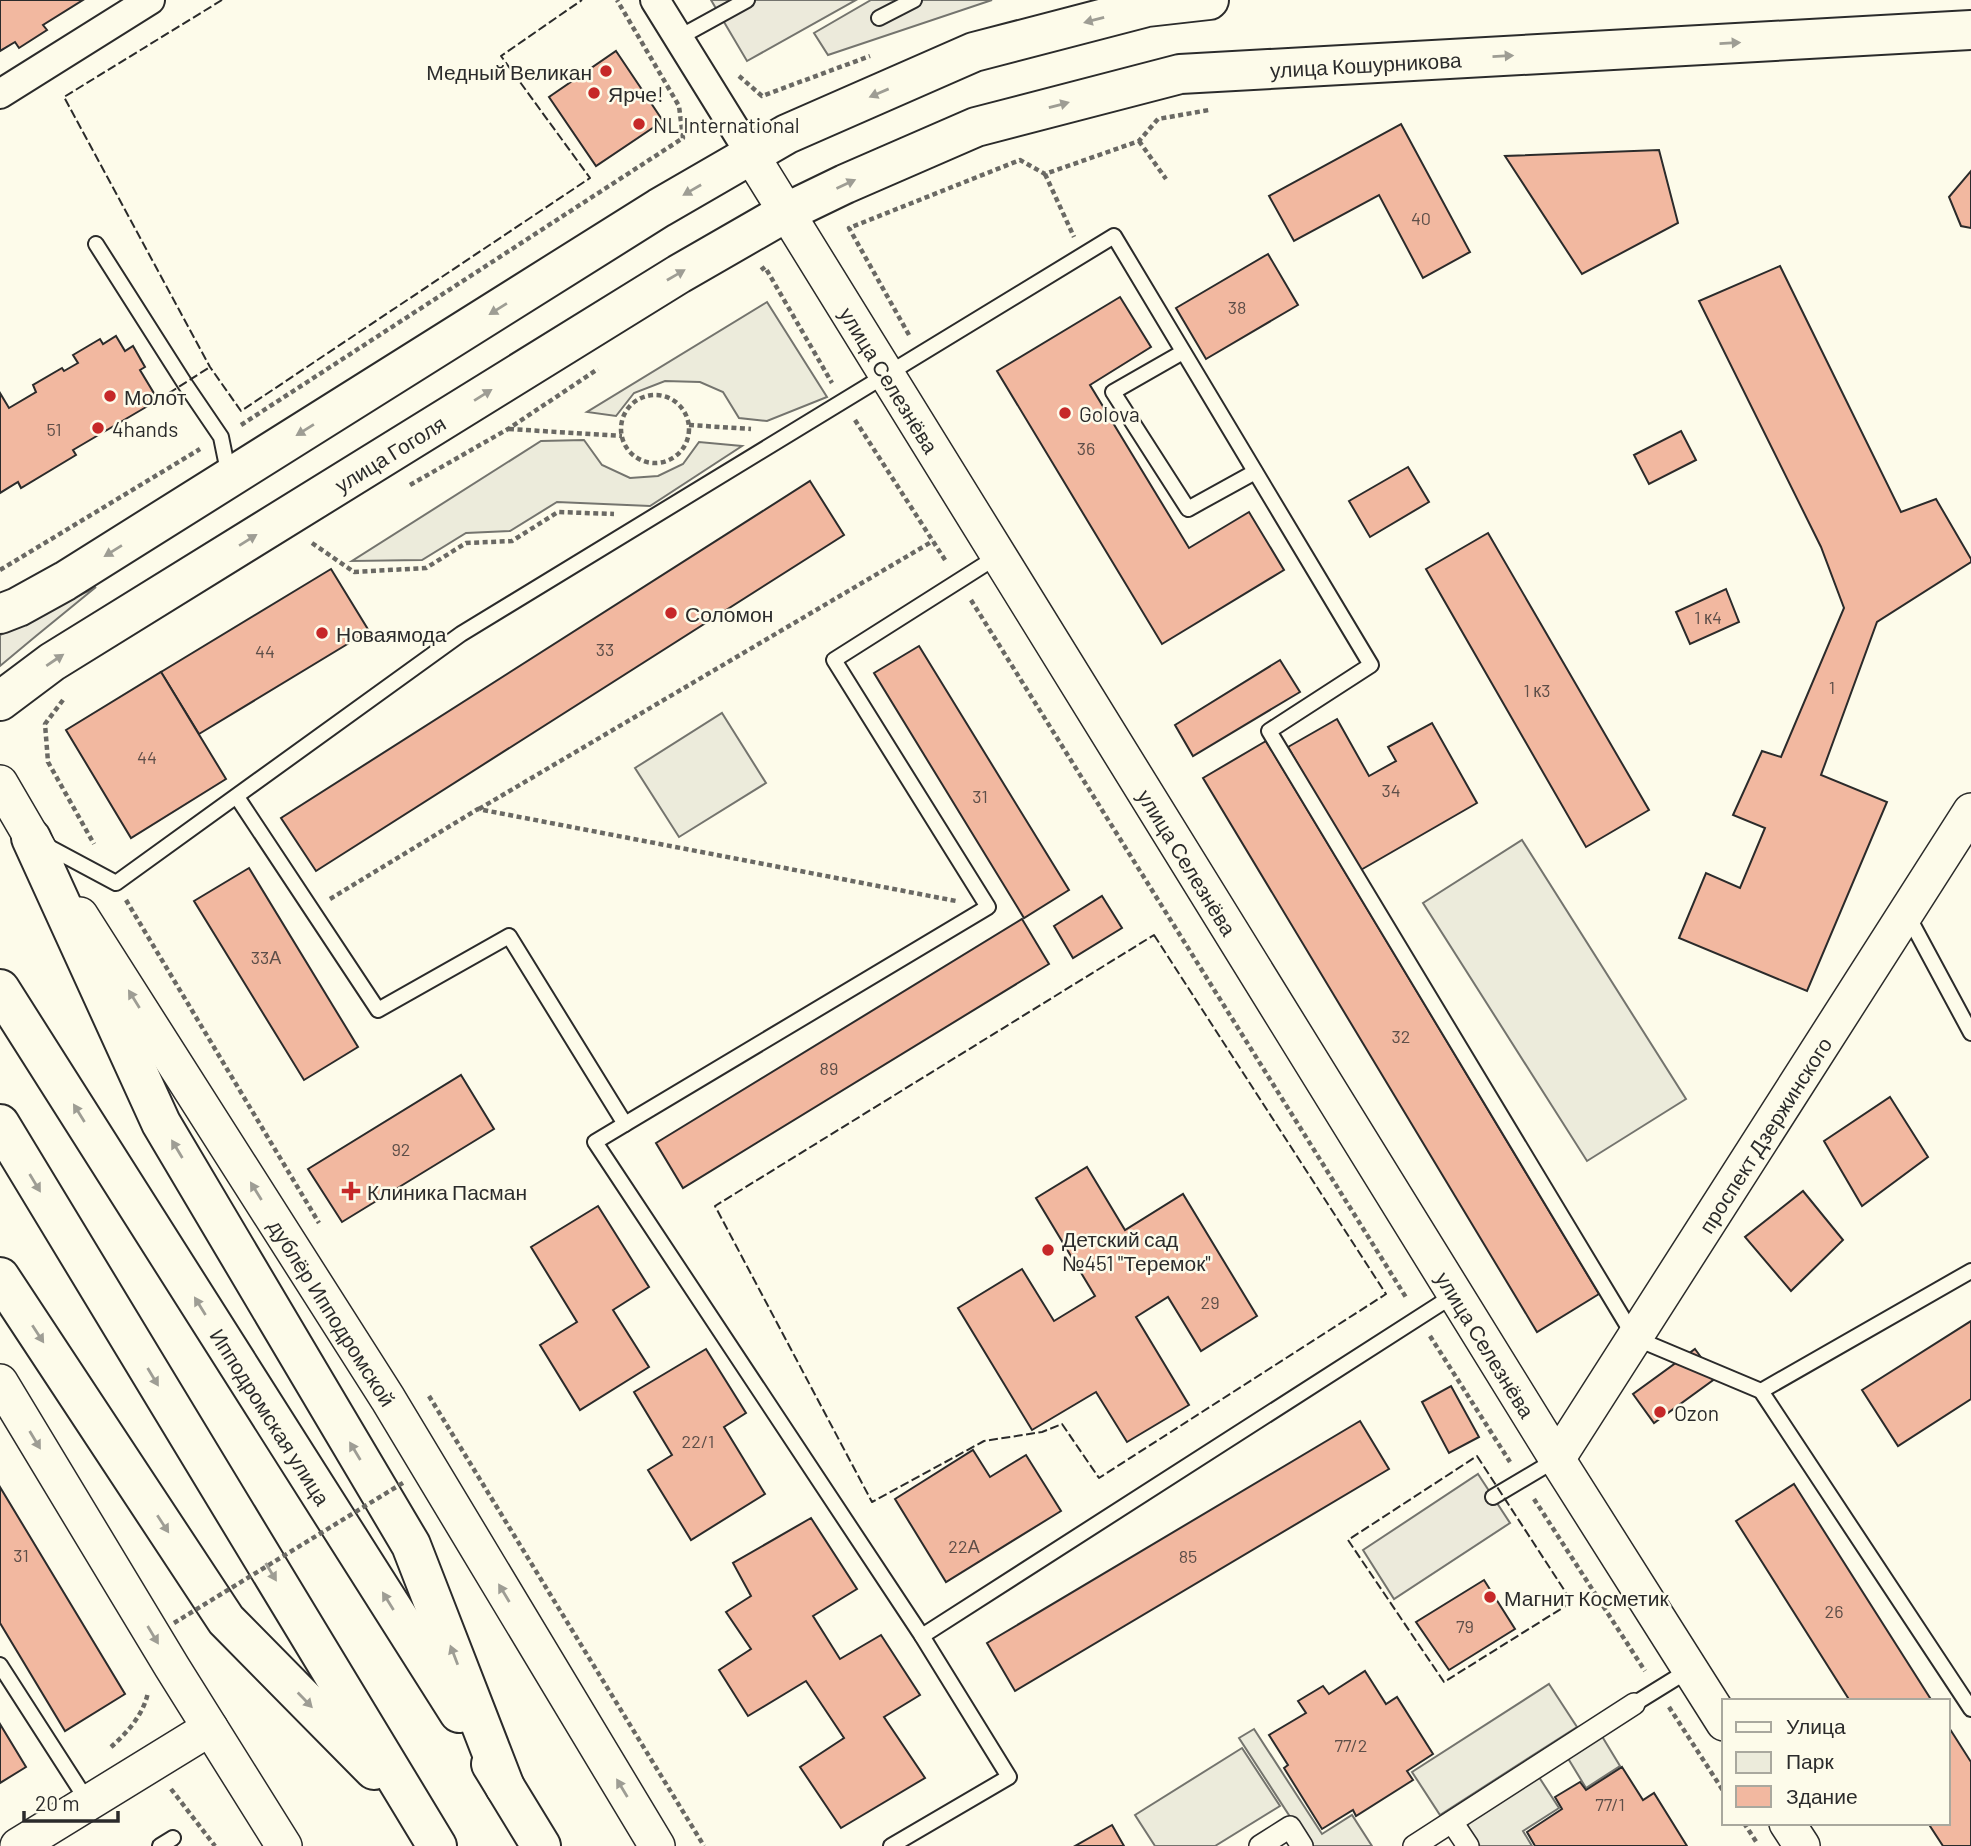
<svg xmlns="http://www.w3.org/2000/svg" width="1971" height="1846" font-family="Barlow,sans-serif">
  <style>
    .green { fill: #ecebdb; stroke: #74746e; stroke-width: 2 }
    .parking { fill: #eceadb; stroke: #74746e; stroke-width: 2 }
    .building { fill: #f2b8a0; stroke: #2b2b2b; stroke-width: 2 }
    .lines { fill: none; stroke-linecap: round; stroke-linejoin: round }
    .service-casing { stroke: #2b2b2b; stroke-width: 18 }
    .pedestrian-casing { stroke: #2b2b2b; stroke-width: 24 }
    .minor-casing { stroke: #2b2b2b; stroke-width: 32 }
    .tertiary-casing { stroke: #2b2b2b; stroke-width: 38 }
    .secondary-casing { stroke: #2b2b2b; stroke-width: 42 }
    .trunk-casing { stroke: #2b2b2b; stroke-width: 42 }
    .path { stroke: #6a6964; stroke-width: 4.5; stroke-dasharray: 5 3.5; stroke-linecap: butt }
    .service { stroke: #fdfbea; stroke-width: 14 }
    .pedestrian { stroke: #fdfbea; stroke-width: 21 }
    .minor { stroke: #fdfbea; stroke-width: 28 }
    .tertiary { stroke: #fdfbea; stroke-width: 35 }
    .secondary { stroke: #fdfbea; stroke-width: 38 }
    .trunk { stroke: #fdfbea; stroke-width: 38 }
    .path-bridge { stroke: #6a6964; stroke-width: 4.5; stroke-dasharray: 5 3.5; stroke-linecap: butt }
    .fence { stroke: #2b2b2b; stroke-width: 2; stroke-dasharray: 9 3.5; stroke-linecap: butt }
    .oneway { fill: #9e9d94 }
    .poi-dot { fill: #c62828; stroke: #fdfbea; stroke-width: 2.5 }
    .labels { text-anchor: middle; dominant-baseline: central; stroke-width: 5; stroke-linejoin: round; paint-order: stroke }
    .number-label { font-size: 18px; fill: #5d4e48 }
    .street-label { font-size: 21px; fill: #2b2b2b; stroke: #fdfbea }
    .poi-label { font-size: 21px; fill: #2b2b2b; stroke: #fdfbea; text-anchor: start }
  </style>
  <rect width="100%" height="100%" fill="#fdfbea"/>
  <g class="green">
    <polygon points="767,302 827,397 767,421 739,418 723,392 700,382 665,381 634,393 616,416 587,412"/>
    <polygon points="584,440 602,465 630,478 658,476 683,464 699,442 742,446 650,506 557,502 510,531 466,533 422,560 352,561 541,441"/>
    <polygon points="722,713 766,783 679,837 635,768"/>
    <polygon points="1522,840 1686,1099 1587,1161 1423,903"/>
    <polygon points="1549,1684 1577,1727 1440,1815 1412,1772"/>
    <polygon points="1254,1729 1322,1834 1352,1815 1372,1846 1309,1846 1239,1738"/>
    <polygon points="1600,1733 1620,1766 1586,1788 1566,1755"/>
    <polygon points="1242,1748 1280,1806 1215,1846 1155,1846 1135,1815"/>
    <polygon points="1537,1774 1559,1808 1523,1831 1532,1846 1480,1846 1463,1821"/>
  </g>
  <g class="parking">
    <polygon points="711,0 856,0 747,61"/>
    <polygon points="871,0 992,0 828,55 814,33"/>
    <polygon points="96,587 36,636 0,666 0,635"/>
    <polygon points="1478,1474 1510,1523 1394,1599 1363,1550"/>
  </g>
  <g class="building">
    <polygon points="0,0 83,0 43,25 47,30 19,48 15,42 0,51"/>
    <polygon points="616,51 663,121 596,166 549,97"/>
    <polygon points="1401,124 1470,252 1423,278 1379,195 1294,241 1269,196"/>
    <polygon points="1659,150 1678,223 1582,274 1505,156"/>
    <polygon points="1971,171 1971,228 1961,226 1949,197"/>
    <polygon points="1268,254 1298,305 1206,359 1176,308"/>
    <polygon points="1780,266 1901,512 1936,499 1971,559 1971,562 1877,622 1821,775 1887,802 1807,991 1679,938 1706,873 1740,888 1765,828 1733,815 1762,751 1781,757 1844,608 1821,547 1699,301"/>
    <polygon points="1120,297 1151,347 1090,385 1189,548 1249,512 1284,570 1162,644 997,371"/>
    <polygon points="116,336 125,351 133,346 145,367 140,370 158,400 73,450 76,455 21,488 18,482 0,493 0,393 9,408 36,392 33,385 62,368 64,371 78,363 73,355 100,339 103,344"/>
    <polygon points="1681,431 1696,460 1649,484 1634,455"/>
    <polygon points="1408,467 1429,502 1370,537 1349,501"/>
    <polygon points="810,481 844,535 316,871 281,818"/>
    <polygon points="1488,533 1649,810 1586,847 1426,569"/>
    <polygon points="331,569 369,631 199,734 161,672"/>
    <polygon points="1726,589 1739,622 1690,644 1676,612"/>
    <polygon points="919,646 1069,890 1024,918 874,673"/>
    <polygon points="1280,660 1300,692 1193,756 1175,725"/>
    <polygon points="161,672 226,779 131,838 66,730"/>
    <polygon points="1337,719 1369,776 1396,761 1388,747 1432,723 1477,803 1359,871 1288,747"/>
    <polygon points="1266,741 1599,1294 1537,1332 1203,778"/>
    <polygon points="249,868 358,1047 304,1080 194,901"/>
    <polygon points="1102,896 1122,928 1073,958 1054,926"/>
    <polygon points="1022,919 1049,964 683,1188 656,1143"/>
    <polygon points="461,1075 494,1129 342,1222 308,1169"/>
    <polygon points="1890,1097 1928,1157 1862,1206 1824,1141"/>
    <polygon points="1087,1167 1125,1230 1183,1194 1257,1316 1201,1351 1168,1297 1136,1317 1189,1405 1127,1442 1096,1392 1032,1430 958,1308 1022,1269 1054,1321 1095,1296 1036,1198"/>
    <polygon points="1803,1191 1843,1240 1791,1291 1745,1237"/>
    <polygon points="598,1206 649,1287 613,1310 649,1367 580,1410 540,1345 577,1322 531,1247"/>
    <polygon points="1971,1321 1971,1399 1898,1446 1862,1390"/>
    <polygon points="706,1349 746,1413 724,1427 765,1494 691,1540 648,1470 672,1455 634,1392"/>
    <polygon points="1695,1349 1716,1378 1654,1423 1633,1394"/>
    <polygon points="1451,1386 1479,1437 1449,1453 1422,1402"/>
    <polygon points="1360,1421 1389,1469 1015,1691 987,1643"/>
    <polygon points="973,1450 990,1477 1026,1455 1061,1511 946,1582 895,1499"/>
    <polygon points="1794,1484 1932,1701 1850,1701 1736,1521"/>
    <polygon points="0,1487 125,1694 65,1731 0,1623"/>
    <polygon points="811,1518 857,1589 813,1616 840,1659 881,1635 920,1695 884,1717 925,1778 841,1828 800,1767 844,1738 806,1681 748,1716 719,1670 751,1649 726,1612 751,1596 733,1563"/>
    <polygon points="1484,1580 1515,1629 1449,1670 1416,1622"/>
    <polygon points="1365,1671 1386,1704 1397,1697 1433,1754 1407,1771 1413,1780 1356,1816 1353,1810 1322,1829 1284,1768 1288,1765 1269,1735 1306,1713 1298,1701 1323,1686 1329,1694"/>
    <polygon points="0,1724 26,1767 0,1783"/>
    <polygon points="1948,1726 1971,1762 1971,1846 1943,1846 1928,1823 1948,1823"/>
    <polygon points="1622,1767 1643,1800 1654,1793 1687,1846 1535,1846 1527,1832 1562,1809 1555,1797 1580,1782 1586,1790"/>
    <polygon points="1112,1825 1124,1846 1075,1846"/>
  </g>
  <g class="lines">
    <g class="service-casing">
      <g id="service">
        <polyline points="879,18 914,0"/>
        <polyline points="678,38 747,0"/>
        <polyline points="96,244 185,384 221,437 229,476"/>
        <polyline points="1183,352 1113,392 1188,509 1255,472"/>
        <polyline points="237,797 378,1010 509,936 625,1124 988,907 834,660 998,556"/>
        <polyline points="45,845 116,883 461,634 1114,236 1371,665 1269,731 1635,1338 1761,1391 1971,1709"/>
        <polyline points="1907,914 1971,1033"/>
        <polyline points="625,1124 595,1142 922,1636 1009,1777 891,1846"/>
        <polyline points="1761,1391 1971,1271"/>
        <polyline points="1493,1497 1557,1459"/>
        <polyline points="922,1636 1454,1295"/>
        <polyline points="0,1665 88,1802"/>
        <polyline points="1634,1704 1689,1670"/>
        <polyline points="160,1846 173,1838"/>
      </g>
    </g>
    <g class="pedestrian-casing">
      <g id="pedestrian">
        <polyline points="1452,1822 1468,1846"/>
        <polyline points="1260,1846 1290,1827 1302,1846"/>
        <polyline points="1414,1846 1634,1704"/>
      </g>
    </g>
    <g class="minor-casing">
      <g id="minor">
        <polyline points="655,0 751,155"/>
        <polyline points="0,94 150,0"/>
      </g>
    </g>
    <g class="tertiary-casing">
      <g id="tertiary">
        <path id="s1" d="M751,155L1557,1459L1724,1723"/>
        <polyline points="0,783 46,862"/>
        <path id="s2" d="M80,915L388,1399L657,1846"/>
        <polyline points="0,1382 172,1667 284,1846"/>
        <path id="s3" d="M1557,1459L1971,811"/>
        <polyline points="1787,1823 1802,1846"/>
        <polyline points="18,1846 210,1728"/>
      </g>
    </g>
    <g class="secondary-casing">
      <g id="secondary">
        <polyline points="0,614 18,607 65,581 659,208 787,134 974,52 1147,7 1209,0"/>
        <path id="s4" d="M0,701L52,662L679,274L785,213L845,184L976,127L1180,74L1971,30"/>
      </g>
    </g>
    <g class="trunk-casing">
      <g id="trunk">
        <polyline points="31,838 161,1123 411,1545 505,1787"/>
        <path id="s5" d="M0,989L459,1713"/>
        <polyline points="0,1124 437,1846"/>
        <polyline points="0,1277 226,1620 374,1770"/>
        <polyline points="491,1764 541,1846"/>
      </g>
    </g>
    <g class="path">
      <polyline points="739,76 762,96 870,56"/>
      <polyline points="1139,141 1166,179"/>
      <polyline points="1045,174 1074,237"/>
      <polyline points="761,270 765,267 832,383"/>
      <polyline points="909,335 849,228 1020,160 1045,174 1139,141 1158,119 1209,110"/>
      <circle cx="655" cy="429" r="34"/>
      <polyline points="855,420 947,563"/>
      <polyline points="241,425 683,138 679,106 617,0"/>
      <polyline points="689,425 751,429"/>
      <polyline points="509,429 622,436"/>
      <polyline points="410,485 508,429 598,369"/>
      <polyline points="312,543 354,572 426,568 466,543 512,541 558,512 614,514"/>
      <polyline points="0,570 200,449"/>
      <polyline points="971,600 1407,1299"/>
      <polyline points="63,700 45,724 48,762 94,844"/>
      <polyline points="479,809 933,541"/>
      <polyline points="330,899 478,809 956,901"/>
      <polyline points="126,900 319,1223"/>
      <polyline points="1430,1336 1510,1462"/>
      <polyline points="429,1396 704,1846"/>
      <polyline points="1534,1499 1645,1671"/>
      <polyline points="1669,1707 1724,1792"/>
      <path d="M111,1747C127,1733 144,1714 148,1692"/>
      <polyline points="171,1789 215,1846"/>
      <polyline points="1744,1823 1757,1843"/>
    </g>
    <use href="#service" class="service"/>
    <use href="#pedestrian" class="pedestrian"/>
    <use href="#minor" class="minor"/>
    <use href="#tertiary" class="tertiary"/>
    <use href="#secondary" class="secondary"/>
    <use href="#trunk" class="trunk"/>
    <polyline class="path-bridge" points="174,1623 406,1481"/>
    <g class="fence">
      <polyline points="222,0 64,97 210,367 241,411 590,178 501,56 582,0"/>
      <polyline points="158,400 210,367"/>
      <polygon points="1154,935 1386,1294 1099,1478 1062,1424 1042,1432 984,1441 872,1502 715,1206"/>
      <polygon points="1477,1456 1572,1602 1444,1682 1348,1540"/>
    </g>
  </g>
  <defs><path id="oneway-solid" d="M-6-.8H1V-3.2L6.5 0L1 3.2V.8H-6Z" transform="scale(1.75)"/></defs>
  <g class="oneway">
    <use href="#oneway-solid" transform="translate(1094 20) rotate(165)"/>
    <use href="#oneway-solid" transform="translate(1730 43) rotate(-3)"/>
    <use href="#oneway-solid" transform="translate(1503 56) rotate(-3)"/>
    <use href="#oneway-solid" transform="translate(879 93) rotate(157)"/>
    <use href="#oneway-solid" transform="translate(1059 105) rotate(-15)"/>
    <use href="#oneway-solid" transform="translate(846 184) rotate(-25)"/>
    <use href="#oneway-solid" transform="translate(692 190) rotate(150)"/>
    <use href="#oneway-solid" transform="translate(676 275) rotate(-30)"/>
    <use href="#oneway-solid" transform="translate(498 309) rotate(148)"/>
    <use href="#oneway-solid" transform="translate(483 395) rotate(-32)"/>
    <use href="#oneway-solid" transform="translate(305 430) rotate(148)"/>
    <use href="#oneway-solid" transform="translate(248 540) rotate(-32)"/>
    <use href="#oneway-solid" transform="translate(113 551) rotate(148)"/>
    <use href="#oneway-solid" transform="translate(55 660) rotate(-34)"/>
    <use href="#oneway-solid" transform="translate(134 999) rotate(-122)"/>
    <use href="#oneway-solid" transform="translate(79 1113) rotate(-122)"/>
    <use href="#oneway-solid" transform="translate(177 1149) rotate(-121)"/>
    <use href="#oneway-solid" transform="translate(35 1183) rotate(59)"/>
    <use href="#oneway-solid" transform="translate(256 1191) rotate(-122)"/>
    <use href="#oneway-solid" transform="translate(200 1306) rotate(-122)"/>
    <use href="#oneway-solid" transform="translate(38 1334) rotate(57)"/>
    <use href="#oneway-solid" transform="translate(153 1377) rotate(59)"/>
    <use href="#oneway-solid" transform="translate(35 1440) rotate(59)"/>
    <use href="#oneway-solid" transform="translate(355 1451) rotate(-121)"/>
    <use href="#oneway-solid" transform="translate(163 1524) rotate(57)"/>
    <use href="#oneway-solid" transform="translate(271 1572) rotate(59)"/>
    <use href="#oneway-solid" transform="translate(504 1593) rotate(-121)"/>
    <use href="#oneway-solid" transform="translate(388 1601) rotate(-122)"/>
    <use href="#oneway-solid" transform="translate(153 1635) rotate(59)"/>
    <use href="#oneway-solid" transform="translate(454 1655) rotate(-111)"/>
    <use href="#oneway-solid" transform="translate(305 1700) rotate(46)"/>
    <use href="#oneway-solid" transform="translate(622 1788) rotate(-121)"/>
  </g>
  <g class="poi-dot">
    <circle cx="606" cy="71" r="7"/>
    <circle cx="594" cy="93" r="7"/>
    <circle cx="639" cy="124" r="7"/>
    <circle cx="110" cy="396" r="7"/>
    <circle cx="1065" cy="413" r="7"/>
    <circle cx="98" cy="428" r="7"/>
    <circle cx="671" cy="613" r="7"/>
    <circle cx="322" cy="633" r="7"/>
    <path d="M347.5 1180.5h7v7h7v7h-7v7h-7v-7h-7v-7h7z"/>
    <circle cx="1048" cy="1250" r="7"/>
    <circle cx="1660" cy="1412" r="7"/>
    <circle cx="1490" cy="1597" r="7"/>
  </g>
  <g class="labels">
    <g class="number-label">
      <text x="1421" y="218">40</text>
      <text x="1237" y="307">38</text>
      <text x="54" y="429">51</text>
      <text x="1086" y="448">36</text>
      <text x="1708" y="617">1 к4</text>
      <text x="605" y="649">33</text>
      <text x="265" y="651">44</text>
      <text x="1832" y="687">1</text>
      <text x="1537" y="690">1 к3</text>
      <text x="147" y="757">44</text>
      <text x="1391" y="790">34</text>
      <text x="980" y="796">31</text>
      <text x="266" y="957">33А</text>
      <text x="1401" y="1036">32</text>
      <text x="829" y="1068">89</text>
      <text x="401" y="1149">92</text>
      <text x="1210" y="1302">29</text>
      <text x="698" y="1441">22/1</text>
      <text x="964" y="1546">22А</text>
      <text x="21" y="1555">31</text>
      <text x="1188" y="1556">85</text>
      <text x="1834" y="1611">26</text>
      <text x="1465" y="1626">79</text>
      <text x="1351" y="1745">77/2</text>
      <text x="1610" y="1804">77/1</text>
    </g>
    <g class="street-label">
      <text stroke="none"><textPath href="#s4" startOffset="1531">улица Кошурникова</textPath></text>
      <text stroke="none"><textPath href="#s1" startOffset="264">улица Селезнёва</textPath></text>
      <text stroke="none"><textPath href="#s4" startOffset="462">улица Гоголя</textPath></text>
      <text stroke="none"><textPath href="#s1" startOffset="831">улица Селезнёва</textPath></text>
      <text stroke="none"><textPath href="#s3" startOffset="385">проспект Дзержинского</textPath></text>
      <text stroke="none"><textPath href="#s2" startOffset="471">дублёр Ипподромской</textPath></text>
      <text stroke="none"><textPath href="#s1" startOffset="1398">улица Селезнёва</textPath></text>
      <text stroke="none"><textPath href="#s5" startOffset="506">Ипподромская улица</textPath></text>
    </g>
    <g class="poi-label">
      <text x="592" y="71" text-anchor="end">Медный Великан</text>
      <text x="608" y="93">Ярче!</text>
      <text x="653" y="124">NL International</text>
      <text x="124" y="396">Молот</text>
      <text x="1079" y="413">Golova</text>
      <text x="112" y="428">4hands</text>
      <text x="685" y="613">Соломон</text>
      <text x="336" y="633">Новаямода</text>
      <text x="367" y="1191">Клиника Пасман</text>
      <text x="1062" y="1238">Детский сад<tspan x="1062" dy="24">№451 "Теремок"</tspan></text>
      <text x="1674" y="1412">Ozon</text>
      <text x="1504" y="1597">Магнит Косметик</text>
    </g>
  </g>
  <rect x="1722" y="1699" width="228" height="126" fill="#fdfbea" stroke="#a9a89e" stroke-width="2"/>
  <rect x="1736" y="1722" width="35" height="10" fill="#fdfbea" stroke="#a9a89e" stroke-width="2"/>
  <text x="1786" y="1734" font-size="21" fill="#2b2b2b">Улица</text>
  <rect x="1736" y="1752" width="35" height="21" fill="#ecebdb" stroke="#a9a89e" stroke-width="2"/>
  <text x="1786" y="1769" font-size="21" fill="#2b2b2b">Парк</text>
  <rect x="1736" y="1786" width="35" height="21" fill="#f2b8a0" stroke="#a9a89e" stroke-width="2"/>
  <text x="1786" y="1804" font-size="21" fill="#2b2b2b">Здание</text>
  <path d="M24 1811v10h94v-10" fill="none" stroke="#2b2b2b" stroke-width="3.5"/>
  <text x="35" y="1811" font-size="21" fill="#2b2b2b" stroke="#fdfbea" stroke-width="5" paint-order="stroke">20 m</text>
</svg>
